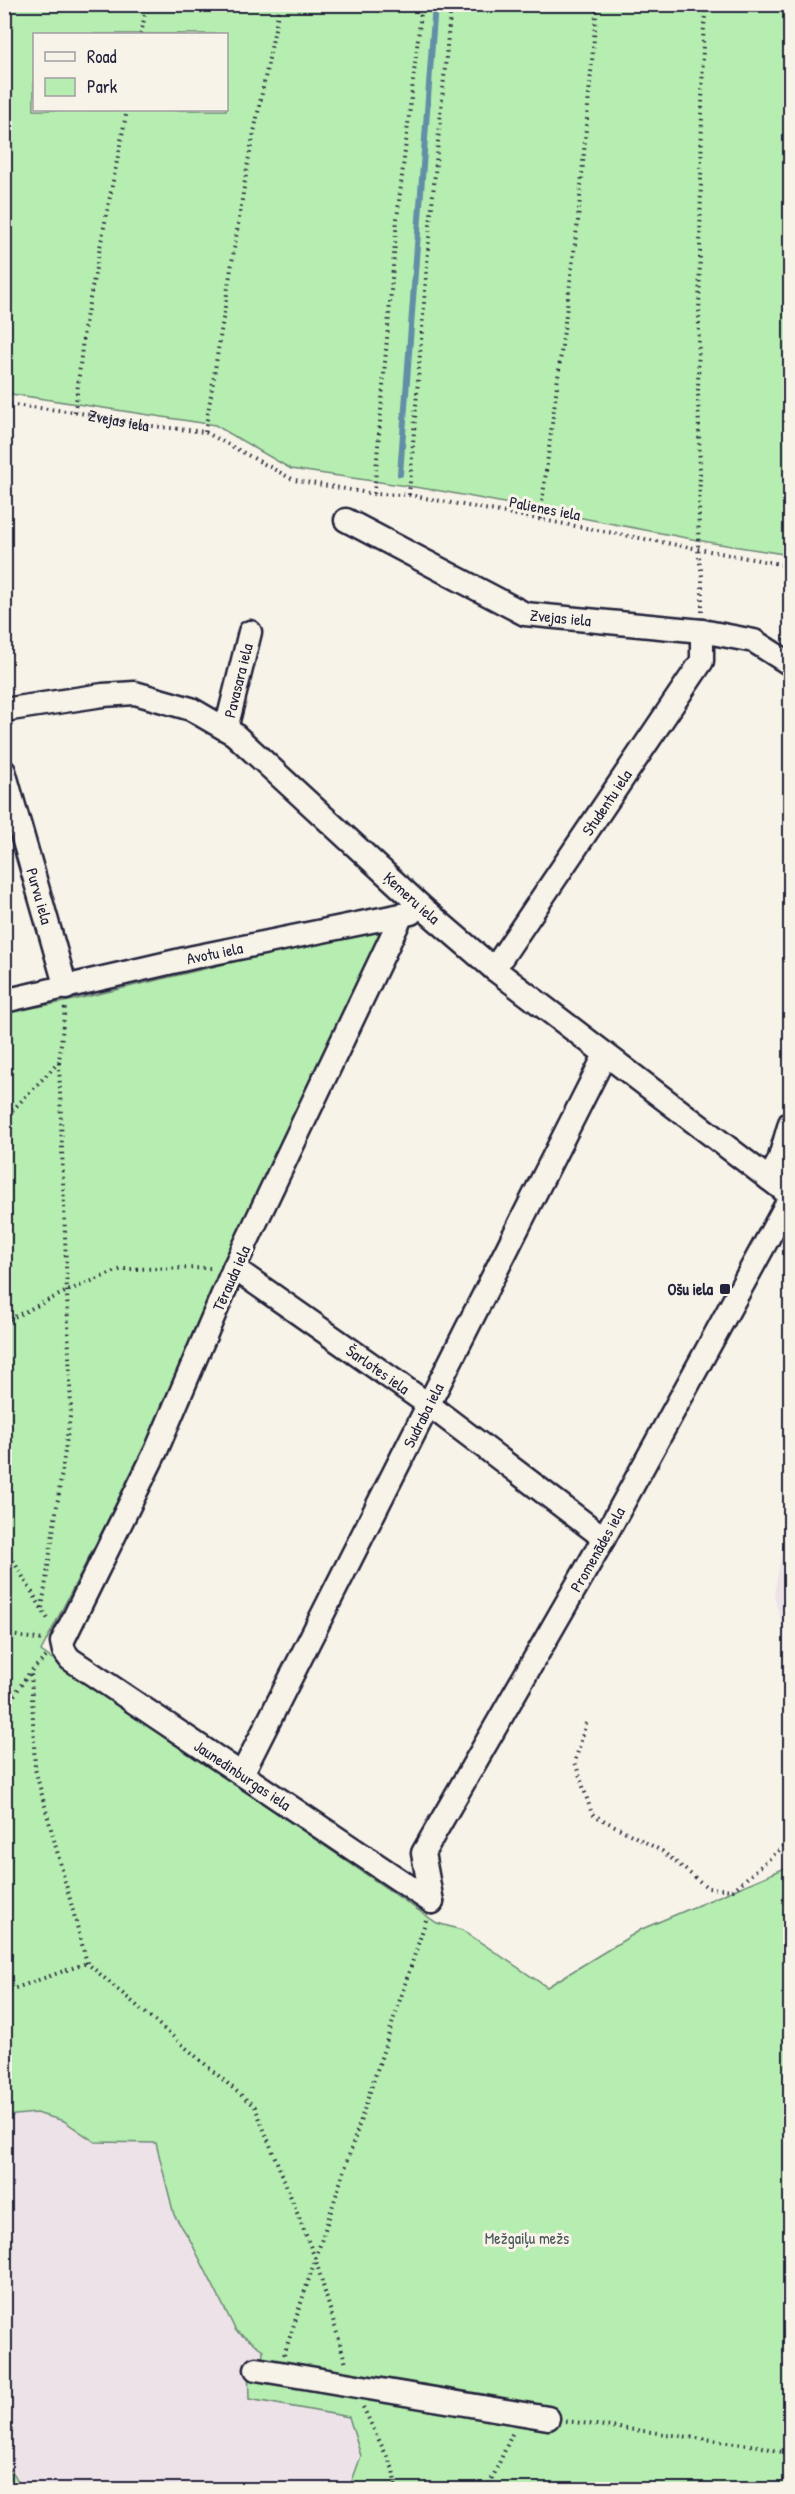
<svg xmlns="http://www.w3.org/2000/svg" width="795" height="2494" font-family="'Patrick Hand',sans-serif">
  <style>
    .built { fill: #eee2e9 }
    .green { fill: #b6edb0; stroke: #6c8876; stroke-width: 1.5; fill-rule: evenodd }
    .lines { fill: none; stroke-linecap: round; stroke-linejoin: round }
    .stream { stroke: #628ea6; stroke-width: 6 }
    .minor-casing { stroke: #22223b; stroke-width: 27 }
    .path { stroke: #22223b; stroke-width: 4; stroke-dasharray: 1.5 4.5; stroke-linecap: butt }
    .minor { stroke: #f7f3e8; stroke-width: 22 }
    .poi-dot { fill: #22223b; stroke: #f7f3e8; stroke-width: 2 }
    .labels { text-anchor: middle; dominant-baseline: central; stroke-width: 6; stroke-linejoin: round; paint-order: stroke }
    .street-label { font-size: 16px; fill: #22223b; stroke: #f7f3e8 }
    .poi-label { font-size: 16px; font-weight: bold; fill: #22223b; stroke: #f7f3e8; text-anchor: end }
    .park-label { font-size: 16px; fill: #475558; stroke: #f7f3e8 }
  </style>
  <rect width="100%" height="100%" fill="#f7f3e8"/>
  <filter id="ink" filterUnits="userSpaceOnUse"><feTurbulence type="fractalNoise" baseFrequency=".0167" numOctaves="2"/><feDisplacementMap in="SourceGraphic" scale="12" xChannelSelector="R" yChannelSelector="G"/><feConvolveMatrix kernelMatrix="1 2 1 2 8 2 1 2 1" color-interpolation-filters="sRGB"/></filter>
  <g filter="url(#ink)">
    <g class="built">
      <polygon points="790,1503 790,1656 774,1595"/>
      <polygon points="36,2113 64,2121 96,2142 156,2143 174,2215 189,2238 236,2331 263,2350 262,2361 249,2360 249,2399 349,2417 361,2456 349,2489 22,2489 14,2474 4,2466 4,2116"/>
    </g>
    <g class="green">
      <path d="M4,5H790V555L713,543L441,491L291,469L215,425L5,393ZM34,34H226V110H34Z"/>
      <polygon points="386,926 223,1269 145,1447 41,1651 437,1923 462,1930 547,1987 642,1929 790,1866 790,2489 349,2489 361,2456 349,2417 249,2399 248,2360 262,2361 263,2350 236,2331 189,2238 174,2215 156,2143 95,2142 64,2121 36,2113 5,2116 5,1013 69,1001"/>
      <polygon points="4,2466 14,2474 22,2489 5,2489"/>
    </g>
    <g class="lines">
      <polyline class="stream" points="400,474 435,4"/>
      <g class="minor-casing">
        <g id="minor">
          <path id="s2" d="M346,520L525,614L702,631L754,641L790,664"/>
          <path id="s3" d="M4,710L103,695L135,693L191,709L234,734L424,909L494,969L790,1195"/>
          <path id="s4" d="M226,729L250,632"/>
          <path id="s5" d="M4,771L66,988"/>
          <path id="s6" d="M402,915L234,1268L156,1451L62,1642L64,1651L70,1659L432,1902"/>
          <path id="s7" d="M494,969L702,661V631"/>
          <path id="s8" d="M4,1001L194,957L411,913"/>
          <polyline points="769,1179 779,1161 790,1123"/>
          <path id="s9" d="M234,1268L429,1405L604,1538"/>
          <path id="s10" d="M242,1774L605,1055"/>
          <path id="s11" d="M432,1902L423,1853L604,1538L790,1198"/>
          <polyline points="256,2369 548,2418"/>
        </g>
      </g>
      <g class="path">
        <polyline points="141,34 147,4"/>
        <path id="s1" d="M4,404L75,412L144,425L205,432L294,480L374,494L409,495L790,566"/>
        <polyline points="75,412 84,329 127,110"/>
        <polyline points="205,432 248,162 280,4"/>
        <polyline points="374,494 397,219 422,4"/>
        <polyline points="409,495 430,226 451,4"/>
        <polyline points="540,519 578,220 597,4"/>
        <polyline points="702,612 702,576 698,550 700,473 698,392 703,39 706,4"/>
        <polyline points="4,1119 59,1062 65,1007"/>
        <polyline points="4,1322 67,1291 122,1269 213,1268"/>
        <polyline points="4,1545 49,1621"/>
        <polyline points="42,1608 71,1410 59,1062"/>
        <polyline points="4,1634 43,1640"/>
        <polyline points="46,1657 31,1671 35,1769 87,1963 255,2107 315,2258 346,2364"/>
        <polyline points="4,1710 30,1672"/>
        <polyline points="586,1723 575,1762 592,1814 662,1851 708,1888 733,1890 790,1841"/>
        <polyline points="4,1992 87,1963"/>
        <polyline points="284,2355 426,1920"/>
        <polyline points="363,2407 393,2469 396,2490"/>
        <polyline points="566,2421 758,2446 790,2454"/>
        <polyline points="487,2490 513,2432"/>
      </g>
      <use href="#minor" class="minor"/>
    </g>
  </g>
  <rect class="poi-dot" x="719" y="1283" width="12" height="12" rx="3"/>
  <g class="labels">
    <g class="street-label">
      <text stroke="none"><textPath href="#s1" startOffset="116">Zvejas iela</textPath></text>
      <text transform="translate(545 508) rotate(11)">Palienes iela</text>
      <text stroke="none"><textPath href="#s2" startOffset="238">Zvejas iela</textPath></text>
      <text stroke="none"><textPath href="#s4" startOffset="50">Pavasara iela</textPath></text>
      <text stroke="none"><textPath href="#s7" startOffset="201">Studentu iela</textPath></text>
      <text stroke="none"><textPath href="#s5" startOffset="130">Purvu iela</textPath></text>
      <text stroke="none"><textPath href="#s3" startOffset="482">Ķemeru iela</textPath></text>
      <text stroke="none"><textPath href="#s8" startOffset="216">Avotu iela</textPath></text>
      <text transform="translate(231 1278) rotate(-66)">Tērauda iela</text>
      <text stroke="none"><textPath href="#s9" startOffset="176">Šarlotes iela</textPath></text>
      <text stroke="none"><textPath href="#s10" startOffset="402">Sudraba iela</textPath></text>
      <text stroke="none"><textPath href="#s11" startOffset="400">Promenādes iela</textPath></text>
      <text stroke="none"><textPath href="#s6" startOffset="1030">Jaunedinburgas iela</textPath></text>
    </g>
    <g class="poi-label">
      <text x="713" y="1289">Ošu iela</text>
    </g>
    <g class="park-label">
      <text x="527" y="2238">Mežgaiļu mežs</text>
    </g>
  </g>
  <rect width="795" height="2494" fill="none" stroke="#f7f3e8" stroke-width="24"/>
  <rect x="12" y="12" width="771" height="2470" fill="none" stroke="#22223b" stroke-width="2" filter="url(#ink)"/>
  <rect x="33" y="33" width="195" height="78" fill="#f7f3e8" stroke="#a29fa3" stroke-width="1.5"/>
  <rect x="45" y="52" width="30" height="9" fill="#f7f3e8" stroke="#a29fa3" stroke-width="1.5"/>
  <text x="87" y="63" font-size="18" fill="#22223b">Road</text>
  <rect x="45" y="78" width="30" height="18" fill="#b6edb0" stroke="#a29fa3" stroke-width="1.5"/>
  <text x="87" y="93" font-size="18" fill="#22223b">Park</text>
</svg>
